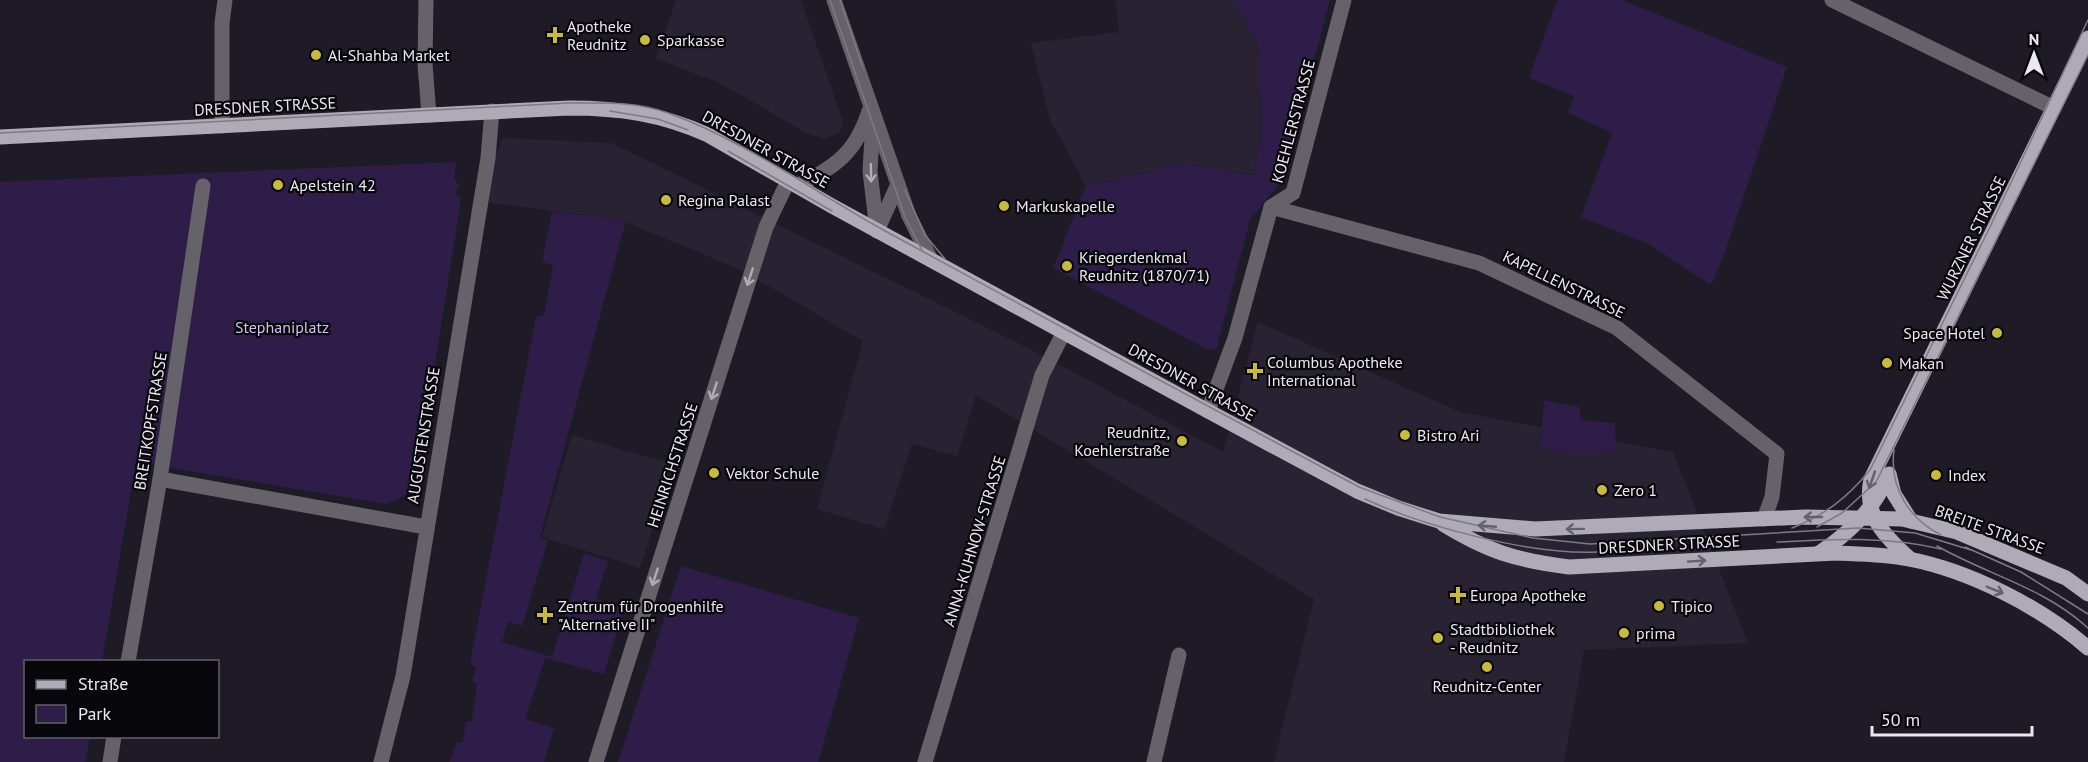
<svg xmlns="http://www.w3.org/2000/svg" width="2088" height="762" font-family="'PT Sans',sans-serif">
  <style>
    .built { fill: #282233 }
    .green { fill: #2e1d48 }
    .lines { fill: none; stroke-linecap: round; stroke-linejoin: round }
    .minor { stroke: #656369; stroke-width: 15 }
    .major { stroke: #aeabb7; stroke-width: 15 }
    .tram { stroke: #7c7a83; stroke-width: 1.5 }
    .oneway { stroke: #afadb3 }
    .oneway2 { stroke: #63616a }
    .poi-dot { fill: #c8bb3b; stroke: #08070b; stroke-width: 2 }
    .labels { text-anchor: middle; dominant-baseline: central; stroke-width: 4.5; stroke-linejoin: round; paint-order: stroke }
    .poi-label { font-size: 16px; fill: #ebe9f0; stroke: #08070b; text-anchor: start }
    .street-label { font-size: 16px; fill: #ebe9f0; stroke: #08070b }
    .park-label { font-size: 16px; fill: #d0c0f4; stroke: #08070b }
  </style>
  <rect width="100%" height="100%" fill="#1e1b26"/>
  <g class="built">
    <polygon points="676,0 801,0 843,122 840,132 824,139 807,133 718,82 656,59"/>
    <polygon points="1116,0 1234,0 1259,46 1261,133 1254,175 1185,163 1086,186 1050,119 1031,43 1119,32"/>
    <polygon points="503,138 612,143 1032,350 1223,452 1258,322 1460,412 1673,452 1748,643 1584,650 1564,762 1274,762 1314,599 976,395 957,456 912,444 884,529 817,509 863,341 739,269 618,219 476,201"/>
    <polygon points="572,435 672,464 640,568 542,537"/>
  </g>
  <g class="green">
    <polygon points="1234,0 1330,0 1283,179 1250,220 1216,350 1207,349 1053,268 1086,186 1185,163 1254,175 1261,133 1259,46"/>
    <polygon points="1557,0 1622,0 1787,67 1724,255 1711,285 1647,243 1581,217 1612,133 1568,113 1574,96 1529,78"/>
    <polygon points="456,162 454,179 460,186 454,192 461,199 416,486 404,496 386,504 136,462 102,661 26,662 26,736 90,737 85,762 0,762 0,182"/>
    <polygon points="552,211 626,220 540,537 548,540 522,626 508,622 502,642 552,657 584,553 608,561 596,599 624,609 604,674 545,658 525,719 554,728 544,762 449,762 457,742 463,742 466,722 472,721 477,684 472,681 476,667 470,664 536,316 544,315 553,265 542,262"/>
    <polygon points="1544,400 1579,407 1581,420 1615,423 1616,451 1576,454 1540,448"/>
    <polygon points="681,566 859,618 818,762 618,762"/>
  </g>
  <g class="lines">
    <g class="minor">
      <polyline points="426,0 425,64 429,115"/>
      <polyline points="834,0 909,216 931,260"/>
      <polyline points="1832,0 2054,108"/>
      <polyline points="873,121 870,171 877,231"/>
      <polyline points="222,126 222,23 225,0"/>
      <path d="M797,186C835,166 855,155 869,111"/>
      <polyline points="1271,207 1479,263 1617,328 1777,454 1772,497 1764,519"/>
      <polyline points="877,231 898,184"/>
      <polyline points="1208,411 1235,338 1271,207 1293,193 1344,0"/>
      <polyline points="160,479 426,527"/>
      <polyline points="128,662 160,479 203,186"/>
      <polyline points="110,762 114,736"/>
      <polyline points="381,762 403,676 488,158 492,111"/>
      <polyline points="596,762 766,227 788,181"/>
      <polyline points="925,762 1042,375 1064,332"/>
      <polyline points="1154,762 1179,655"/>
    </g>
    <g class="major">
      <path d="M0,137L569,108C619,108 662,114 708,135L832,206L1208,411L1357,491L1398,508L1439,521L1535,529L1805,517L1902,519L1957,532L2066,578L2088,594"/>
      <polyline points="1889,474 1894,494 1911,521"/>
      <path d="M1443,524C1489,552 1515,560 1569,567L1836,553C1860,554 1885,554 1909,559C1970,571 2041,607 2088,648"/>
      <path d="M1819,553C1850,533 1874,509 1889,475"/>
      <path d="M1910,559C1885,536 1863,516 1871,479L2088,38"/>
    </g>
    <g class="tram">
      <polyline points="830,0 905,217 922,250"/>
      <polyline points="840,0 863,68"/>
      <polyline points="610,111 658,119 688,130"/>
      <path d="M0,133L569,103C602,103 635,101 668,113C744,140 816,193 887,232C1044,318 1201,403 1359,487L1440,517L1533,538L1590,544L1858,528L1915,533L1971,550"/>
      <polyline points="728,151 832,211"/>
      <polyline points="905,190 925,235 945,259"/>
      <path d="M1894,450C1889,487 1909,519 1941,535"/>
      <path d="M1365,499C1425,527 1531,555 1597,552"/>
      <polyline points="1817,527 1842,513 1876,482 2088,55"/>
      <path d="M1792,528C1825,515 1847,498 1870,470L1989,229L2088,20"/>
      <path d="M1777,542C1833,539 1886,536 1941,549"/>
      <path d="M1937,546C1988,575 2043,587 2088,628"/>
      <polyline points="1965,547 2021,572 2088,614"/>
    </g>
  </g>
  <defs><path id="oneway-shaft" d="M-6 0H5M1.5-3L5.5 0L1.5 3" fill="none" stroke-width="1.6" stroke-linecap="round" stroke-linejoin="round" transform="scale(1.5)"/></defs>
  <g class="oneway">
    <use href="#oneway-shaft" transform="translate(871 173) rotate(89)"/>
    <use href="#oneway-shaft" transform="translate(750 277) rotate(108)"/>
    <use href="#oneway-shaft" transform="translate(714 391) rotate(108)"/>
    <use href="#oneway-shaft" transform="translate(655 577) rotate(108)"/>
  </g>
  <g class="oneway2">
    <use href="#oneway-shaft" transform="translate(1872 480) rotate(109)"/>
    <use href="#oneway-shaft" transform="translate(1813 517) rotate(180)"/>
    <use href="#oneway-shaft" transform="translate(1487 526) rotate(-175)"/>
    <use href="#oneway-shaft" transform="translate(1575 529) rotate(179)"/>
    <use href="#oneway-shaft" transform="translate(1697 561) rotate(-4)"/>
    <use href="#oneway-shaft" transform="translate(1995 590) rotate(22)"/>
  </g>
  <g class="poi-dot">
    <path d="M552 26h6v6h6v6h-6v6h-6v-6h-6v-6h6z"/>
    <circle cx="645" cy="40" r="6"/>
    <circle cx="316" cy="55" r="6"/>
    <circle cx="278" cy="185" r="6"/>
    <circle cx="666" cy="200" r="6"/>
    <circle cx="1004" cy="206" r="6"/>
    <circle cx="1067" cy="266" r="6"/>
    <circle cx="1997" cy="333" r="6"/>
    <circle cx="1887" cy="363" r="6"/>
    <path d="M1252 362h6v6h6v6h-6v6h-6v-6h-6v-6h6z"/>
    <circle cx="1405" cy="435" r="6"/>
    <circle cx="1182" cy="441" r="6"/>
    <circle cx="714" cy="473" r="6"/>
    <circle cx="1936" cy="475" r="6"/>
    <circle cx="1602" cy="490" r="6"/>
    <path d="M1455 586h6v6h6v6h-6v6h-6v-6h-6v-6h6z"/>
    <circle cx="1659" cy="606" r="6"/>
    <path d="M542 606h6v6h6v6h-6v6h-6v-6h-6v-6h6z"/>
    <circle cx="1624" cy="633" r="6"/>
    <circle cx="1438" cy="638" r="6"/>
    <circle cx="1487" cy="667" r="6"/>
  </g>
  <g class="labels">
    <g class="poi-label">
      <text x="567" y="26">Apotheke<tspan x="567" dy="18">Reudnitz</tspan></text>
      <text x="657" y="40">Sparkasse</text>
      <text x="328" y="55">Al-Shahba Market</text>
      <text x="290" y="185">Apelstein 42</text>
      <text x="678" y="200">Regina Palast</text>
      <text x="1016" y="206">Markuskapelle</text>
      <text x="1079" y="257">Kriegerdenkmal<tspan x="1079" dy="18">Reudnitz (1870/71)</tspan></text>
      <text x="1985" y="333" text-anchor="end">Space Hotel</text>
      <text x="1267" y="362">Columbus Apotheke<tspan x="1267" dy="18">International</tspan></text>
      <text x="1899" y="363">Makan</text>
      <text x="1170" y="432" text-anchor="end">Reudnitz,<tspan x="1170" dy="18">Koehlerstraße</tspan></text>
      <text x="1417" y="435">Bistro Ari</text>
      <text x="726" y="473">Vektor Schule</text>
      <text x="1948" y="475">Index</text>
      <text x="1614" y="490">Zero 1</text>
      <text x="1470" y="595">Europa Apotheke</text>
      <text x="558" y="606">Zentrum für Drogenhilfe<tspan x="558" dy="18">"Alternative II"</tspan></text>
      <text x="1671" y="606">Tipico</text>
      <text x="1450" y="629">Stadtbibliothek<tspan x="1450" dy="18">- Reudnitz</tspan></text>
      <text x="1636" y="633">prima</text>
      <text x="1487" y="686" text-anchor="middle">Reudnitz-Center</text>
    </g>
    <g class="street-label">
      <text transform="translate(265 106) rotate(-3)">DRESDNER STRASSE</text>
      <text transform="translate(1293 121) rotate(-75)">KOEHLERSTRASSE</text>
      <text transform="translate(766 149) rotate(29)">DRESDNER STRASSE</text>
      <text transform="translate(1971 238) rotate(-64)">WURZNER STRASSE</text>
      <text transform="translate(1564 284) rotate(26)">KAPELLENSTRASSE</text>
      <text transform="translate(1192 382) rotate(29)">DRESDNER STRASSE</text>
      <text transform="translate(150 421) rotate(-81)">BREITKOPFSTRASSE</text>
      <text transform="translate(423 435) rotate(-81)">AUGUSTENSTRASSE</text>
      <text transform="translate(672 465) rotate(-72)">HEINRICHSTRASSE</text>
      <text transform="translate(1990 529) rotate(20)">BREITE STRASSE</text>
      <text transform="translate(974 541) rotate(-73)">ANNA-KUHNOW-STRASSE</text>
      <text transform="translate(1669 544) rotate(-3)">DRESDNER STRASSE</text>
    </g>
    <g class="park-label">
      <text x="282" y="327">Stephaniplatz</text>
    </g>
  </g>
  <rect x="24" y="660" width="195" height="78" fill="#08070b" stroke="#636167" stroke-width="1.5"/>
  <rect x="36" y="680" width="30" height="9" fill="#aeabb7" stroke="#636167" stroke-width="1.5"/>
  <text x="78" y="690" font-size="18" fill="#ebe9f0">Straße</text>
  <rect x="36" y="705" width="30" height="18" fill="#2e1d48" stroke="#636167" stroke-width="1.5"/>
  <text x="78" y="720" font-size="18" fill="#ebe9f0">Park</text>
  <g transform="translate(2034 54)" stroke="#08070b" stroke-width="4.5" paint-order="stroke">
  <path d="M0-4.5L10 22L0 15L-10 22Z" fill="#ebe9f0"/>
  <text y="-9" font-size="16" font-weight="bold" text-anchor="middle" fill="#ebe9f0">N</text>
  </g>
  <path d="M1872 726v9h160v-9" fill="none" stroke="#ebe9f0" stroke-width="3"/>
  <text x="1881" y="726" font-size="18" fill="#ebe9f0" stroke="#08070b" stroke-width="4.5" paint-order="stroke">50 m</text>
</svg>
